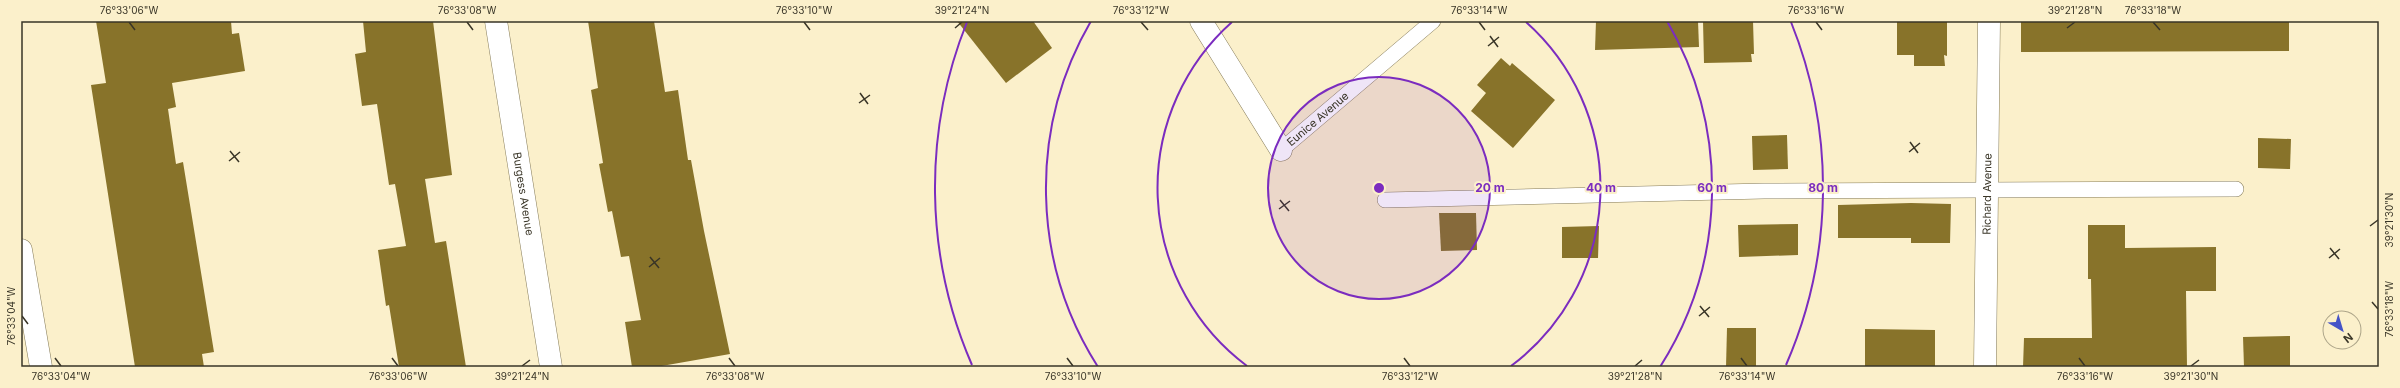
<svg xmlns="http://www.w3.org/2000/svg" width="2400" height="388" font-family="Inter,sans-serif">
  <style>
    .building { fill: #88732a }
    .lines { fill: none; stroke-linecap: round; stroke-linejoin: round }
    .lane-casing { stroke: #857b59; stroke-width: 16 }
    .street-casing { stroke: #857b59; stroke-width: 23 }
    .lane { stroke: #fff; stroke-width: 15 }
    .street { stroke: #fff; stroke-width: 22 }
    .ticks { fill: none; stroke: #393527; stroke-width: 1.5 }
    .ring { fill: none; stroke: #7b2cbf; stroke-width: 2 }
    .labels { text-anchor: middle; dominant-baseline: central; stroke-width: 4; stroke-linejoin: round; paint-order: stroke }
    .street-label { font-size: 11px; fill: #393527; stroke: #fbf0cb }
    .centre { fill: #7b2cbf; stroke: #fbf0cb; stroke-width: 2 }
    .ring-label { font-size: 12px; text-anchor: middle; font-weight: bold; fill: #7b2cbf; stroke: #fbf0cb; stroke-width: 4; stroke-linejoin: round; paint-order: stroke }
    .neatline { fill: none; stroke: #393527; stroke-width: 1.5 }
    .ticks-label { font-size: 10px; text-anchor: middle; fill: #393527 }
  </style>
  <rect width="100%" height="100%" fill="#fbf0cb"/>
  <g class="building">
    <polygon points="96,21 231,21 232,34 239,33 245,71 172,83 176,107 168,109 176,164 183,162 214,352 202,354 204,367 135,367 91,85 106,83"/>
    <polygon points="363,21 433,21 452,175 425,179 435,243 446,241 466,367 399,367 389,305 386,306 378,250 406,246 395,184 389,185 377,104 362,106 355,54 366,52"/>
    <polygon points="588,21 654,21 665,92 678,90 688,160 691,160 704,231 730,354 656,367 632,367 625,322 641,320 629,256 621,257 612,211 608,212 599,164 603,163 591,90 598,88"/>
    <polygon points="957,21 1033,21 1052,48 1006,83"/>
    <polygon points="1596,21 1698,21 1699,47 1595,50"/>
    <polygon points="1703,21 1753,21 1754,54 1751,54 1752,62 1704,63"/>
    <polygon points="1897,21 1947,21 1947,56 1944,55 1945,66 1914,66 1914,55 1897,55"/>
    <polygon points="2021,21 2289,21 2289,51 2021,52"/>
    <polygon points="1501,58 1510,66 1512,63 1555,100 1513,148 1471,111 1486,93 1477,85"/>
    <polygon points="1787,135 1788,169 1753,170 1752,136"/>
    <polygon points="2258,138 2291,139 2290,169 2258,168"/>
    <polygon points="1911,203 1951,204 1950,243 1911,243 1911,238 1838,238 1838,205"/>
    <polygon points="1439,213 1476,213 1477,250 1441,251"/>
    <polygon points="1798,224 1798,255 1739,257 1738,225"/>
    <polygon points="2088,225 2125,225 2125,248 2216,247 2216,291 2186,291 2187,367 2023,367 2024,338 2092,338 2091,279 2088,279"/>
    <polygon points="1599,226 1598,258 1562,258 1562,227"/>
    <polygon points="1727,328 1756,328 1756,367 1726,367"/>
    <polygon points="1865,329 1935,330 1935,367 1865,367"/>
    <polygon points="2290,336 2290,367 2244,367 2243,337"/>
  </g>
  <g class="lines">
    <g class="lane-casing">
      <g id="lane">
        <path id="s1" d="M1281,150L1433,21"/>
        <polyline points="1385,200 1764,191 2236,189"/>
      </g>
    </g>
    <g class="street-casing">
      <g id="street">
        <path id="s2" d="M496,21L551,367"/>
        <polyline points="1201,21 1281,150"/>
        <polyline points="21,250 41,367"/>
        <path id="s3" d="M1985,367L1989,21"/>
      </g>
    </g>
    <use href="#lane" class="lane"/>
    <use href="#street" class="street"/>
  </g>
  <path class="ticks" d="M129,22L135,30M467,22L473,30M804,22L810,30M1141,22L1148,30M1479,22L1485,30M1816,22L1822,30M2153,22L2160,30M955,28L962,22M2067,28L2075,22M1490,36L1498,47M1488,46L1499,37M860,93L868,104M859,103L870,95M1910,142L1918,153M230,151L239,162M1909,152L1920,143M229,161L240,152M1280,200L1289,211M1279,209L1290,201M2370,226L2378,220M2330,248L2339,259M650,257L659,268M2329,258L2340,249M649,267L660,258M2372,302L2378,309M1700,306L1709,317M22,316L28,324M1699,316L1710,307M55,358L61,366M392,358L398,366M729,358L735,366M1067,358L1073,366M1404,358L1410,366M1741,358L1747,366M2079,358L2085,366M522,366L530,360M1635,366L1642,360M2191,366L2199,360"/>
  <circle cx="1379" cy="188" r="111" fill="#7b2cbf" fill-opacity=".12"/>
  <g class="ring">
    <circle cx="1379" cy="188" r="111"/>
    <path d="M1247 366A222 222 0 0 1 1232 22M1526 22A222 222 0 0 1 1511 366"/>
    <path d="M1098 367A333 333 0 0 1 1091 21M1667 21A333 333 0 0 1 1660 367"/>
    <path d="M972 365A444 444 0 0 1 967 22M1791 22A444 444 0 0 1 1786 365"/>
  </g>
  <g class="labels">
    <g class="street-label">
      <text stroke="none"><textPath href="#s1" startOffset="48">Eunice Avenue</textPath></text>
      <text stroke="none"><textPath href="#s2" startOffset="175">Burgess Avenue</textPath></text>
      <text stroke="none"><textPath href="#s3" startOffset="173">Richard Avenue</textPath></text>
    </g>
  </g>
  <circle cx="1379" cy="188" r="6" class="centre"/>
  <g class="ring-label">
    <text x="1490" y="192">20 m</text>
    <text x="1601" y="192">40 m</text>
    <text x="1712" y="192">60 m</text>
    <text x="1823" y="192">80 m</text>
  </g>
  <rect width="2400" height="388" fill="none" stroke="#fbf0cb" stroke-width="44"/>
  <g transform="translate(2342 330) rotate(142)"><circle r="19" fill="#fbf0cb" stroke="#ada589"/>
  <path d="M0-3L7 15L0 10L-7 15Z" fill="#4553c7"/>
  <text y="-6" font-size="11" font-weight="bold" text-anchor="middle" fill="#393527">N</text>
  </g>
  <rect x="22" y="22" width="2356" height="344" class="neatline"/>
  <g class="ticks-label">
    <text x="129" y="14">76°33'06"W</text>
    <text x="467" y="14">76°33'08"W</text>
    <text x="804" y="14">76°33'10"W</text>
    <text x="962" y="14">39°21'24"N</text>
    <text x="1141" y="14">76°33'12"W</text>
    <text x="1479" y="14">76°33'14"W</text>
    <text x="1816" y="14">76°33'16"W</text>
    <text x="2075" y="14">39°21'28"N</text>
    <text x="2153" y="14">76°33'18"W</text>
    <text transform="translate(2389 220) rotate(-90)" y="4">39°21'30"N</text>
    <text transform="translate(2389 309) rotate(-90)" y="4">76°33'18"W</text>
    <text transform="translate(11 316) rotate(-90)" y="4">76°33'04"W</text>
    <text x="61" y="380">76°33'04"W</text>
    <text x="398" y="380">76°33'06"W</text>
    <text x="522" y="380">39°21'24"N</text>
    <text x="735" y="380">76°33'08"W</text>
    <text x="1073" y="380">76°33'10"W</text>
    <text x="1410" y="380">76°33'12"W</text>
    <text x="1635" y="380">39°21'28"N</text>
    <text x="1747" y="380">76°33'14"W</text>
    <text x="2085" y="380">76°33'16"W</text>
    <text x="2191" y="380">39°21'30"N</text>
  </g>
</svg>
